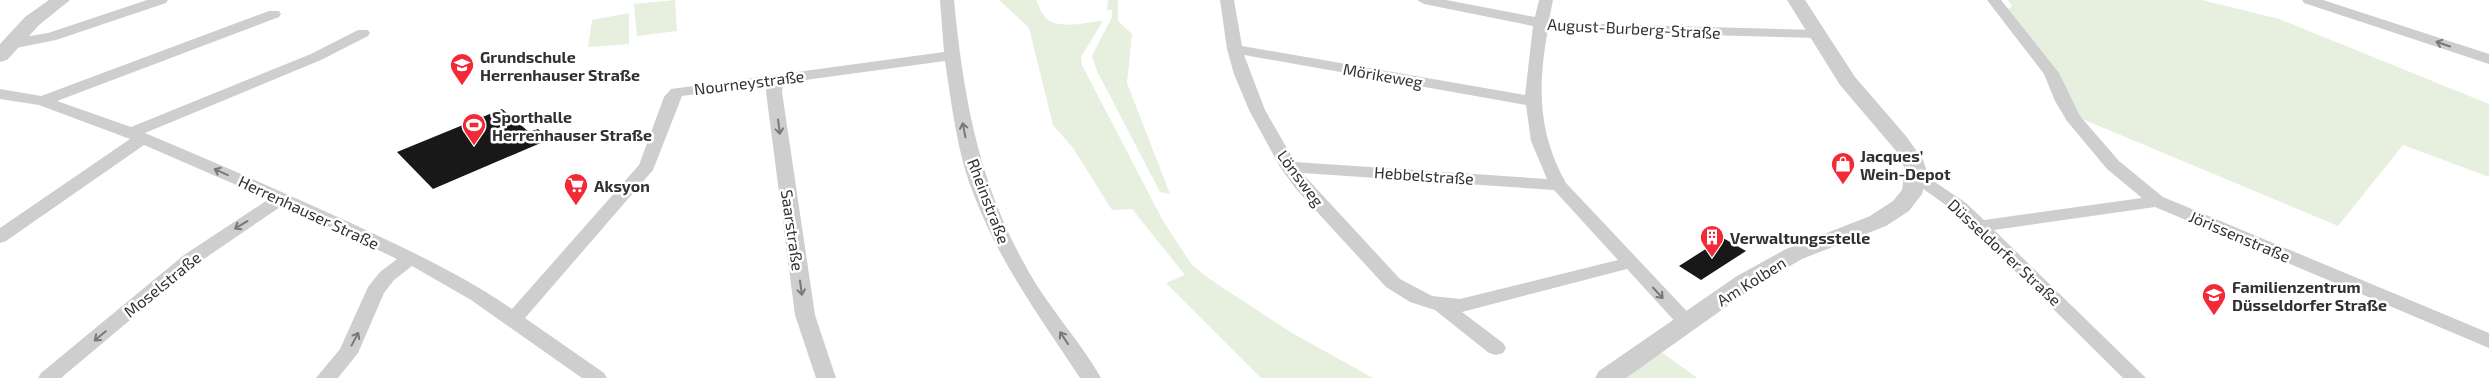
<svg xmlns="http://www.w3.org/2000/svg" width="2489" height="378" font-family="'Exo 2',sans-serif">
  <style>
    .green { fill: #e7efdf }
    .building { fill: #181818 }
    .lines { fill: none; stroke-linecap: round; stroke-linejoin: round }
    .minor { fill: #cecece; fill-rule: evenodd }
    .tertiary { fill: #cecece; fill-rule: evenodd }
    .oneway { stroke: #787878 }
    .labels { text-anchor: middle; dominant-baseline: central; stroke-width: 5; stroke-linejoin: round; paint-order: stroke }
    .street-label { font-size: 16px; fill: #313131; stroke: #fff }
    .poi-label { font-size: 16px; font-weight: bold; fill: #313131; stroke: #fff; text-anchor: start }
  </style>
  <rect width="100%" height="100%" fill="#fff"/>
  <g class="green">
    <polygon points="675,0 677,31 637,36 634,4"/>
    <path d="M999,0H1036C1040,8 1043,19 1052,22C1066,28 1088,22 1103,21L1081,57L1082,65L1163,221L1192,265L1211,280L1292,333L1373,378H1261L1166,283L1185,275L1132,209L1112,210L1073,148L1053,125L1029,28Z"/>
    <polygon points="1108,0 1118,0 1118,21 1132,34 1127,83 1170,194 1160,192 1097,71 1092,56 1112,17 1112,10 1107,10"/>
    <polygon points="2008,0 2202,0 2279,19 2489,104 2489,177 2403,145 2338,226 2080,118 2008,9 2012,6"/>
    <polygon points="629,13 629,44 588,47 592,20"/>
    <polygon points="1660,351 1697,378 1625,378"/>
  </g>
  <g class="building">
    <polygon points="502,109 529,132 538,129 550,139 433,189 397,152"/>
    <polygon points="1723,238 1746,251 1701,280 1679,266"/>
  </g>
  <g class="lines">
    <g class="minor">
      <polygon points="147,0 168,0 166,3 56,40 11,49 3,44 11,39 48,33"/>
      <path d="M940,0H954C963,94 978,181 1025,265C1046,305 1079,339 1101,378H1080C1041,319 999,262 974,195C957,153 952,106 945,61L783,83L782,92L815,315L836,378H816L795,315L766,92L767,85L682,96L653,170L525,318L604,373L607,378H582L471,300L412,266L394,280L384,293L358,353L338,378H316L340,349L368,287L380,272L397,259L283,205L198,263L61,378H38L41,373L184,255L269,199L144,145L6,241L0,243V228L130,139L39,105L0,99V89L41,96L269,11H279L281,14L279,17L57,101L131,127L311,54L358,30H368L370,33L368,36L321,60L145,133C214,162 283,192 351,223C406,249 461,274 512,309L639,165L664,97L671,89L944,52Z"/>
      <path d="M1220,0H1234L1242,46L1525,95L1533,26L1424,4L1417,0H1446L1535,17L1539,0H1553L1549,20L1562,23L1816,30L1823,34L1816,38L1562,31L1548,29C1538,85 1537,131 1566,183L1697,322L1694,327L1687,329L1680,327L1627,269L1462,312L1503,343L1506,348L1503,353L1496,355L1489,353L1435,310L1410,302L1386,287L1296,189L1280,167L1249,110L1234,74L1227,49ZM1244,55L1526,105L1531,141L1547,179L1295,162L1265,110ZM1302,173L1554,190L1618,260L1460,299L1432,296L1400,279Z"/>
      <polygon points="1987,0 2001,0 2059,73 2080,116 2119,161 2163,197 2489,333 2489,348 2155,207 1994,230 2146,378 2123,378 1954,211 1908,178 1911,174 1923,174 1966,203 1984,220 2142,198 2107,169 2067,121 2055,101 2044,74"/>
      <polygon points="2302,0 2323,0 2489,54 2489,64 2304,3"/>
    </g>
    <g class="tertiary">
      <polygon points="49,0 70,0 39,25 7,60 0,62 0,44 25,17"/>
      <polygon points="1787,0 1805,0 1855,77 1906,136 1923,160 1928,174 1922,194 1909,211 1886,226 1802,259 1754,287 1626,378 1595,378 1599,371 1737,276 1786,249 1870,216 1893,201 1902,190 1905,169 1897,152 1840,85"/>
    </g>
  </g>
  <defs><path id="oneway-shaft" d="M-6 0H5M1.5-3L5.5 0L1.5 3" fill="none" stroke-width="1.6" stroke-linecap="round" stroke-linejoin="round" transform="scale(1.25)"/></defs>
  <g class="oneway">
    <use href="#oneway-shaft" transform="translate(2443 44) rotate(-161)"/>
    <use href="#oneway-shaft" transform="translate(779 127) rotate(83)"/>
    <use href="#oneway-shaft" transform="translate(964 130) rotate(-101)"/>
    <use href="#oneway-shaft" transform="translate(221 172) rotate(-156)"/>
    <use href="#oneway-shaft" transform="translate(241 225) rotate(149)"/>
    <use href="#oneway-shaft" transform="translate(801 288) rotate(82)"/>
    <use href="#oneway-shaft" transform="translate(1658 293) rotate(47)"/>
    <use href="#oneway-shaft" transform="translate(100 336) rotate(140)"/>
    <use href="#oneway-shaft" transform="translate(1064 338) rotate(-124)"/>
    <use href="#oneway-shaft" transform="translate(355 339) rotate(-62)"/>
  </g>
  <defs>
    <g id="school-pin" transform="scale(1.25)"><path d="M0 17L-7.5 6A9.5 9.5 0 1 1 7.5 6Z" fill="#f22a37" stroke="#fff"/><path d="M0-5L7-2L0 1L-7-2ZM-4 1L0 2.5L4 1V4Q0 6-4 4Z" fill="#fff"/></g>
    <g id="stadium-pin" transform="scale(1.25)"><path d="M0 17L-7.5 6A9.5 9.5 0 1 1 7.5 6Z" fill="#f22a37" stroke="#fff"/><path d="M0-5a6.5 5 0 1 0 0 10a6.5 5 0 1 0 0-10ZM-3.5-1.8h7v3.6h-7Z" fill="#fff"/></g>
    <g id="shop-pin" transform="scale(1.25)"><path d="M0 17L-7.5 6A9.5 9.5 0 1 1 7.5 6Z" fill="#f22a37" stroke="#fff"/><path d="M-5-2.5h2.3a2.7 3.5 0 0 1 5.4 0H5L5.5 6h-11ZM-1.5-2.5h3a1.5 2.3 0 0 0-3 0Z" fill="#fff"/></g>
    <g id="supermarket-pin" transform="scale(1.25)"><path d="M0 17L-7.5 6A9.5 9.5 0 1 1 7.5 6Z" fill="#f22a37" stroke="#fff"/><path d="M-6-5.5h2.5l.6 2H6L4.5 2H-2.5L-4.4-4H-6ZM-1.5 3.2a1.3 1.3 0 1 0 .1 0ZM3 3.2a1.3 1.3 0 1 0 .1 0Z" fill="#fff"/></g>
    <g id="building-pin" transform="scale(1.25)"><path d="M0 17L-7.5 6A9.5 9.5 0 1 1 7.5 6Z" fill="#f22a37" stroke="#fff"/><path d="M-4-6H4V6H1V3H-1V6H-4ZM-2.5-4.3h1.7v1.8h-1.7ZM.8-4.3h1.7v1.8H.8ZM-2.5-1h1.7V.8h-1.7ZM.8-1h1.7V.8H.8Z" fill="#fff"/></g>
  </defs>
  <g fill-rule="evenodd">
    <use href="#school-pin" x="462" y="65"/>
    <use href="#stadium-pin" x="474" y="125"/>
    <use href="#shop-pin" x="1843" y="164"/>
    <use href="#supermarket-pin" x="576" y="185"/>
    <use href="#building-pin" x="1712" y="237"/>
    <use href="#school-pin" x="2214" y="295"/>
  </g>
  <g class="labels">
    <g class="street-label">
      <text transform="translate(1634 28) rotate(3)">August-Burberg-Straße</text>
      <text transform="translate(1383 75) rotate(10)">Mörikeweg</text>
      <text transform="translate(749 82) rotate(-7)">Nourneystraße</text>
      <text transform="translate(1424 175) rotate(4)">Hebbelstraße</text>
      <text transform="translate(1301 178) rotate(53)">Lönsweg</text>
      <text transform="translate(989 201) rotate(69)">Rheinstraße</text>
      <text transform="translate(309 212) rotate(25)">Herrenhauser Straße</text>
      <text transform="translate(793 230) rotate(82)">Saarstraße</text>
      <text transform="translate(2240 236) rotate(23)">Jörissenstraße</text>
      <text transform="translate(2005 252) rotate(43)">Düsseldorfer Straße</text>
      <text transform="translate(1751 281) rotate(-32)">Am Kolben</text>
      <text transform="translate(162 284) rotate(-39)">Moselstraße</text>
    </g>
    <g class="poi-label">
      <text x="480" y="56">Grundschule<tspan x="480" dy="18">Herrenhauser Straße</tspan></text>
      <text x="492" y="116">Sporthalle<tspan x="492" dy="18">Herrenhauser Straße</tspan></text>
      <text x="1860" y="155">Jacques’<tspan x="1860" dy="18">Wein-Depot</tspan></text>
      <text x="594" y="185">Aksyon</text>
      <text x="1730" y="237">Verwaltungsstelle</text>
      <text x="2232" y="286">Familienzentrum<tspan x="2232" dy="18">Düsseldorfer Straße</tspan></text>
    </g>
  </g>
</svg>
